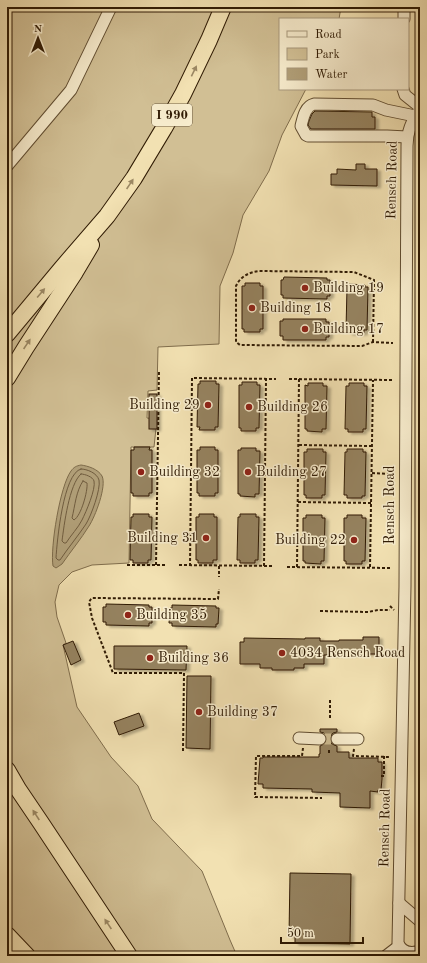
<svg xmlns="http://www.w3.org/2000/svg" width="427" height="963" font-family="'Old Standard TT',serif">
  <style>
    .green { fill: #d1bf94; stroke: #806d4c }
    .water { fill: #b09e77; stroke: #7d6a49 }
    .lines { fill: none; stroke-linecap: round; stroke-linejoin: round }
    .shore { stroke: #705c3e; stroke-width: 1 }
    .building { fill: #95825e; stroke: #301b04; filter: url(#shadow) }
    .minor-tunnel { stroke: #cbb98f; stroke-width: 11; stroke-dasharray: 11 5.5; stroke-linecap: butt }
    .minor-casing { stroke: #604c30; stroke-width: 13 }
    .highway-casing { stroke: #301b04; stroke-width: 18 }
    .path { stroke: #301b04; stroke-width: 2; stroke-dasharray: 3 2; stroke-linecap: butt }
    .minor { stroke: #f7eccd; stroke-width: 11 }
    .highway { stroke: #f2e1b2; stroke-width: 16 }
    .oneway { fill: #9b8864 }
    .poi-dot { fill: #8f2418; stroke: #f7eccd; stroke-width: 1.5 }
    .labels { text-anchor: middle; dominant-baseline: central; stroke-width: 3; stroke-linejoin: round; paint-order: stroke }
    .shield { fill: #f7eccd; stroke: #6c5a40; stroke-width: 1 }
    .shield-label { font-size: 13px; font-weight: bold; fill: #301b04 }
    .street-label { font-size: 14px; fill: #301b04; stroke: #f7eccd }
    .poi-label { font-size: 14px; fill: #301b04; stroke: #f7eccd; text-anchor: start }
  </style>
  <defs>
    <filter id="shadow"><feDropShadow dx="3.5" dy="2" stdDeviation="1" flood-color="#0004"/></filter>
  </defs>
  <rect width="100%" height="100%" fill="#f2e1b2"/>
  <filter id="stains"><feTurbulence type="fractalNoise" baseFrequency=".005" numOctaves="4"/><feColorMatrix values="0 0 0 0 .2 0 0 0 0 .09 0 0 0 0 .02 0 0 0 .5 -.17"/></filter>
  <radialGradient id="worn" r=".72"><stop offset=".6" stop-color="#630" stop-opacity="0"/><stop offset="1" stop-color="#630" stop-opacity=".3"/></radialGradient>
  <polygon class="green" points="7,7 341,7 339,19 280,19 280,89 306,89 282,135 269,171 243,215 233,253 220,286 219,344 158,347 157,390 148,391 147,418 157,419 154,447 131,447 129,563 92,565 72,572 59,585 55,602 57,617 66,643 63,645 77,707 111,757 138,786 152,819 202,871 230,940 237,956 7,956"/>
  <path class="water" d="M81,465C88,466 98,469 102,476C107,486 95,517 89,526C81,539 71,551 62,564L56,568L53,566C50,548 60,486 71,471C74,467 76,466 81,465Z"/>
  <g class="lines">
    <g class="shore">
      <path d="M81,469C87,469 97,473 99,480C101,489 91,516 86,524C78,536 68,548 60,560H58L56,558C57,542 63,473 81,469Z"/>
      <path d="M81,474C85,474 93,477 94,481C96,489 86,512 82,520C78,528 71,535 66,543H64L62,541C64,526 69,484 81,474Z"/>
      <path d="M83,481L87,483C88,491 81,516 74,520L72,518C75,506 76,491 83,481Z"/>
    </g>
  </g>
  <g class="building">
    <polygon points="315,111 372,112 372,117 375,117 375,129 311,129 308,125 309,121 312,114"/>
    <polygon points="356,164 365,164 365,169 377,169 377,186 331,185 331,174 337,174 337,169 356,170"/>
    <polygon points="284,277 327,278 327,280 330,280 330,296 327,296 327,299 283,298 283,295 281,295 281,280 283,280"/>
    <polygon points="245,283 260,283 260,286 263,286 263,329 260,329 260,332 244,332 244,329 242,329 242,286 245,286"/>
    <polygon points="349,284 365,285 365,287 368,287 367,330 364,330 364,333 349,333 349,330 346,330 347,287 349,287"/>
    <polygon points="283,319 326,319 326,322 329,322 329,337 326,337 326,340 283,340 283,336 280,336 280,321 283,321"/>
    <polygon points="200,381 216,381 216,384 219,384 218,427 215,427 215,430 199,430 200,427 197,427 198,384 200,384"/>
    <polygon points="242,382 257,382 257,385 260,385 259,428 256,428 256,431 241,431 241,428 239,428 239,385 242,385"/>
    <polygon points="308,383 323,383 323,386 327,386 326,429 322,429 322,432 307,431 307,429 305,429 305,385 308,386"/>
    <polygon points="349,383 364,383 364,386 367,386 366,429 363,429 363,432 348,432 348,429 345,429 346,386 349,386"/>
    <rect x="149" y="394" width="8" height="35"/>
    <polygon points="134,447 150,447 149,450 152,450 152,493 149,493 149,496 133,496 133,493 131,493 131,450 134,450"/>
    <polygon points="200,447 215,447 215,450 218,450 218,493 215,493 215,496 199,496 199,493 197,493 197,450 200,450"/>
    <polygon points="241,448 256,448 256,451 260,451 259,494 255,494 255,497 240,496 240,494 238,494 238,450 241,450"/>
    <polygon points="307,449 323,449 323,452 326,452 325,495 322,495 322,498 306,498 306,495 304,495 304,452 307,452"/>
    <polygon points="347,449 363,449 363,452 366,452 365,496 362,496 362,498 347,498 347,495 344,495 345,452 347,452"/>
    <polygon points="133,514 149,514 149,517 152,517 151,560 148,560 148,563 133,563 133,560 130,560 131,517 133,517"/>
    <polygon points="199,514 214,514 214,517 217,517 217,560 213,560 213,563 198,563 198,560 196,560 196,517 199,517"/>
    <polygon points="240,514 256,514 256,517 259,517 258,560 255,560 255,563 240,563 240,560 237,560 238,517 240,517"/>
    <polygon points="306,515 322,515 322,518 325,518 324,561 321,561 321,564 305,563 305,561 303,561 303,518 306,518"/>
    <polygon points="347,515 362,515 362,518 366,518 365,561 362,561 362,564 346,564 346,561 344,561 344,518 347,518"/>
    <polygon points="106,604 149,605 149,607 152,607 152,623 149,623 149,626 106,625 106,622 103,622 103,607 106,607"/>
    <polygon points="172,605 216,606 216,608 219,608 218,624 216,624 216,627 172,626 172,623 169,623 170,608 172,608"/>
    <polygon points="363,637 379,637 379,654 351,654 351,655 324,655 324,664 304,664 304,668 294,668 294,670 272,670 272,668 260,668 260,664 240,664 240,642 244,642 244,638 305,639 305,638 320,638 320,641 339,641 339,640 363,640"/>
    <polygon points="73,641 81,660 71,665 63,645"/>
    <polygon points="114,646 187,646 186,670 114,669"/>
    <polygon points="187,676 211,676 210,749 186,748"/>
    <polygon points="139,713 144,726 119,735 114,722"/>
    <polygon points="320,729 337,729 337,732 333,733 331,736 330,739 331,743 334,745 337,746 337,752 349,752 349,758 378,758 378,762 382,762 382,779 381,790 378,790 378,792 370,791 370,808 340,807 340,793 312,792 312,789 263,788 263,784 258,784 260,758 263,758 263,757 319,757 319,754 320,754 320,746 326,743 327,739 326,735 324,733 320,732"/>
    <polygon points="290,873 351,874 350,944 295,943 295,936 289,936"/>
  </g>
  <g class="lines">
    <polyline class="minor-tunnel" points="320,739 337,739"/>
    <g class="minor-casing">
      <g id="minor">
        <polyline points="404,19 404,7"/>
        <polyline points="403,89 405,95 420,107"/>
        <path d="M420,110C411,121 407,132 407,146L405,586L398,943C402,953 411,954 420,951"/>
        <path d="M407,137L387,136H308L306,135L301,126C303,118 305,106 314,104L373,105L386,110L415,116"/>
        <polyline points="7,166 71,90 111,7"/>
        <polyline points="299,738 320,739"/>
        <polyline points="337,739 358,739"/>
        <polyline points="399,903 420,921"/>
        <polyline points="386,956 399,946"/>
      </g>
    </g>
    <g class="highway-casing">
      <g id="highway">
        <polyline points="7,334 62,268 107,216 134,178 164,128 183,94 209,40 223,7"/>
        <polyline points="7,378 26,347 75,272 91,245"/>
        <polyline points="7,770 18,789 41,823 129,956"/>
        <polyline points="7,935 27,956"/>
      </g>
    </g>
    <g class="path">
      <polyline points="419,205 420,205"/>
      <path d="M373,342L374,280L354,272L259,271C249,272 240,277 236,286V342L240,345L362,346L373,342L393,343"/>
      <polyline points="289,379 392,380"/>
      <polyline points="299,445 371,446"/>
      <polyline points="372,473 391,474"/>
      <polyline points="298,502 371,503"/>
      <polyline points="416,554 420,552"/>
      <polyline points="127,565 167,565"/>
      <polyline points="156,565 159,370"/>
      <polyline points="179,565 274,566"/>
      <polyline points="190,566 192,378 276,379"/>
      <polyline points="219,566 219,577"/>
      <polyline points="264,566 266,379"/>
      <polyline points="287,567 390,568"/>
      <polyline points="297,567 299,379"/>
      <polyline points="370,567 373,380"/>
      <polyline points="390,606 394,610"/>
      <polyline points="320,611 368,612 378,610 390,610"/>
      <polyline points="330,700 330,718"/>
      <polyline points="303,748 302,756 256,756 255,797 322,798"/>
      <polyline points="354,749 353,756 390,757"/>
      <polyline points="329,750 329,754"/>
      <polyline points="183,751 184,673 113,673 92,618 89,602 91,599 92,598 218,599 219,589"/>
      <polyline points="381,776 384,776 384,756"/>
    </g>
    <use href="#minor" class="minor"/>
    <use href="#highway" class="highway"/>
  </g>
  <defs><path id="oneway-solid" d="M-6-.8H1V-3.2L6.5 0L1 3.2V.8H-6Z"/></defs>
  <g class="oneway">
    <use href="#oneway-solid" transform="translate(194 71) rotate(-64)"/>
    <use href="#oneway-solid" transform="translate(130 184) rotate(-56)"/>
    <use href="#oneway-solid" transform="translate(41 293) rotate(-50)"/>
    <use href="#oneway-solid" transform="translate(27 344) rotate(-56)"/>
    <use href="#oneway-solid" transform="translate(36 815) rotate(-123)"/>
    <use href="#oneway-solid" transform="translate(108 924) rotate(-124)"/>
  </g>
  <g class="poi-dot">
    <circle cx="305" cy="288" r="4"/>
    <circle cx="252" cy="308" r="4"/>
    <circle cx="305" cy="329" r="4"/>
    <circle cx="208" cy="405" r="4"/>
    <circle cx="249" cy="407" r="4"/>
    <circle cx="141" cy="472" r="4"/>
    <circle cx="248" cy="472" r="4"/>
    <circle cx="206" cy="538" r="4"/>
    <circle cx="354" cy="540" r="4"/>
    <circle cx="128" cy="615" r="4"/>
    <circle cx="282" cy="653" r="4"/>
    <circle cx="150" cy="658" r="4"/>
    <circle cx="199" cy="712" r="4"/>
  </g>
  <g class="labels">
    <rect class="shield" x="152" y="104" width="40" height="22" rx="3"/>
    <g class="shield-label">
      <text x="172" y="115">I 990</text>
    </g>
    <g class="street-label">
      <text transform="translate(392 180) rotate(-89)">Rensch Road</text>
      <text transform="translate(390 505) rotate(-90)">Rensch Road</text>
      <text transform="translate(385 828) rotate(-89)">Rensch Road</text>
    </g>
    <g class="poi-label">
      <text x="313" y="288">Building 19</text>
      <text x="260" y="308">Building 18</text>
      <text x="313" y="329">Building 17</text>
      <text x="200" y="405" text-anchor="end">Building 29</text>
      <text x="257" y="407">Building 26</text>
      <text x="149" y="472">Building 32</text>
      <text x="256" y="472">Building 27</text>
      <text x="198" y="538" text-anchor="end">Building 31</text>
      <text x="346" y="540" text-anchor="end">Building 22</text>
      <text x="136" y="615">Building 35</text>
      <text x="290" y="653">4034 Rensch Road</text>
      <text x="158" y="658">Building 36</text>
      <text x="207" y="712">Building 37</text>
    </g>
  </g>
  <rect width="427" height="963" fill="none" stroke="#f2e1b2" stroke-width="24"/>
  <rect x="8" y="8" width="411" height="947" fill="none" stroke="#301b04" stroke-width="2"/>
  <rect x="12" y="12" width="403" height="939" fill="none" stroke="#301b04"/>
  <rect x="279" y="18" width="130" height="72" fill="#f7eccd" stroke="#a7987d"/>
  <rect x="287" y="31" width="20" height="6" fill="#f7eccd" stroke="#a7987d"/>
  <text x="315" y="38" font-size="12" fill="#301b04">Road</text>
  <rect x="287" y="48" width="20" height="12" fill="#d1bf94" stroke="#a7987d"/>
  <text x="315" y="58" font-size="12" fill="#301b04">Park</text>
  <rect x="287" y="68" width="20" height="12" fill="#b09e77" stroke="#a7987d"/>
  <text x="315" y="78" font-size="12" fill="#301b04">Water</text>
  <g transform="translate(38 38)" stroke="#f7eccd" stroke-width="3" paint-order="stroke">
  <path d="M0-3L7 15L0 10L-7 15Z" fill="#301b04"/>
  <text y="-6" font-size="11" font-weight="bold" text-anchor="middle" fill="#301b04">N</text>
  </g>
  <path d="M281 937v6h82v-6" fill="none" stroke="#301b04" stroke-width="2"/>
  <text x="287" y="937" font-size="12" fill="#301b04" stroke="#f7eccd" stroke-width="3" paint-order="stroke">50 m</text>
  <rect width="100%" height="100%" filter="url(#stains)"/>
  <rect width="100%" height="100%" fill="url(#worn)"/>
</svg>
